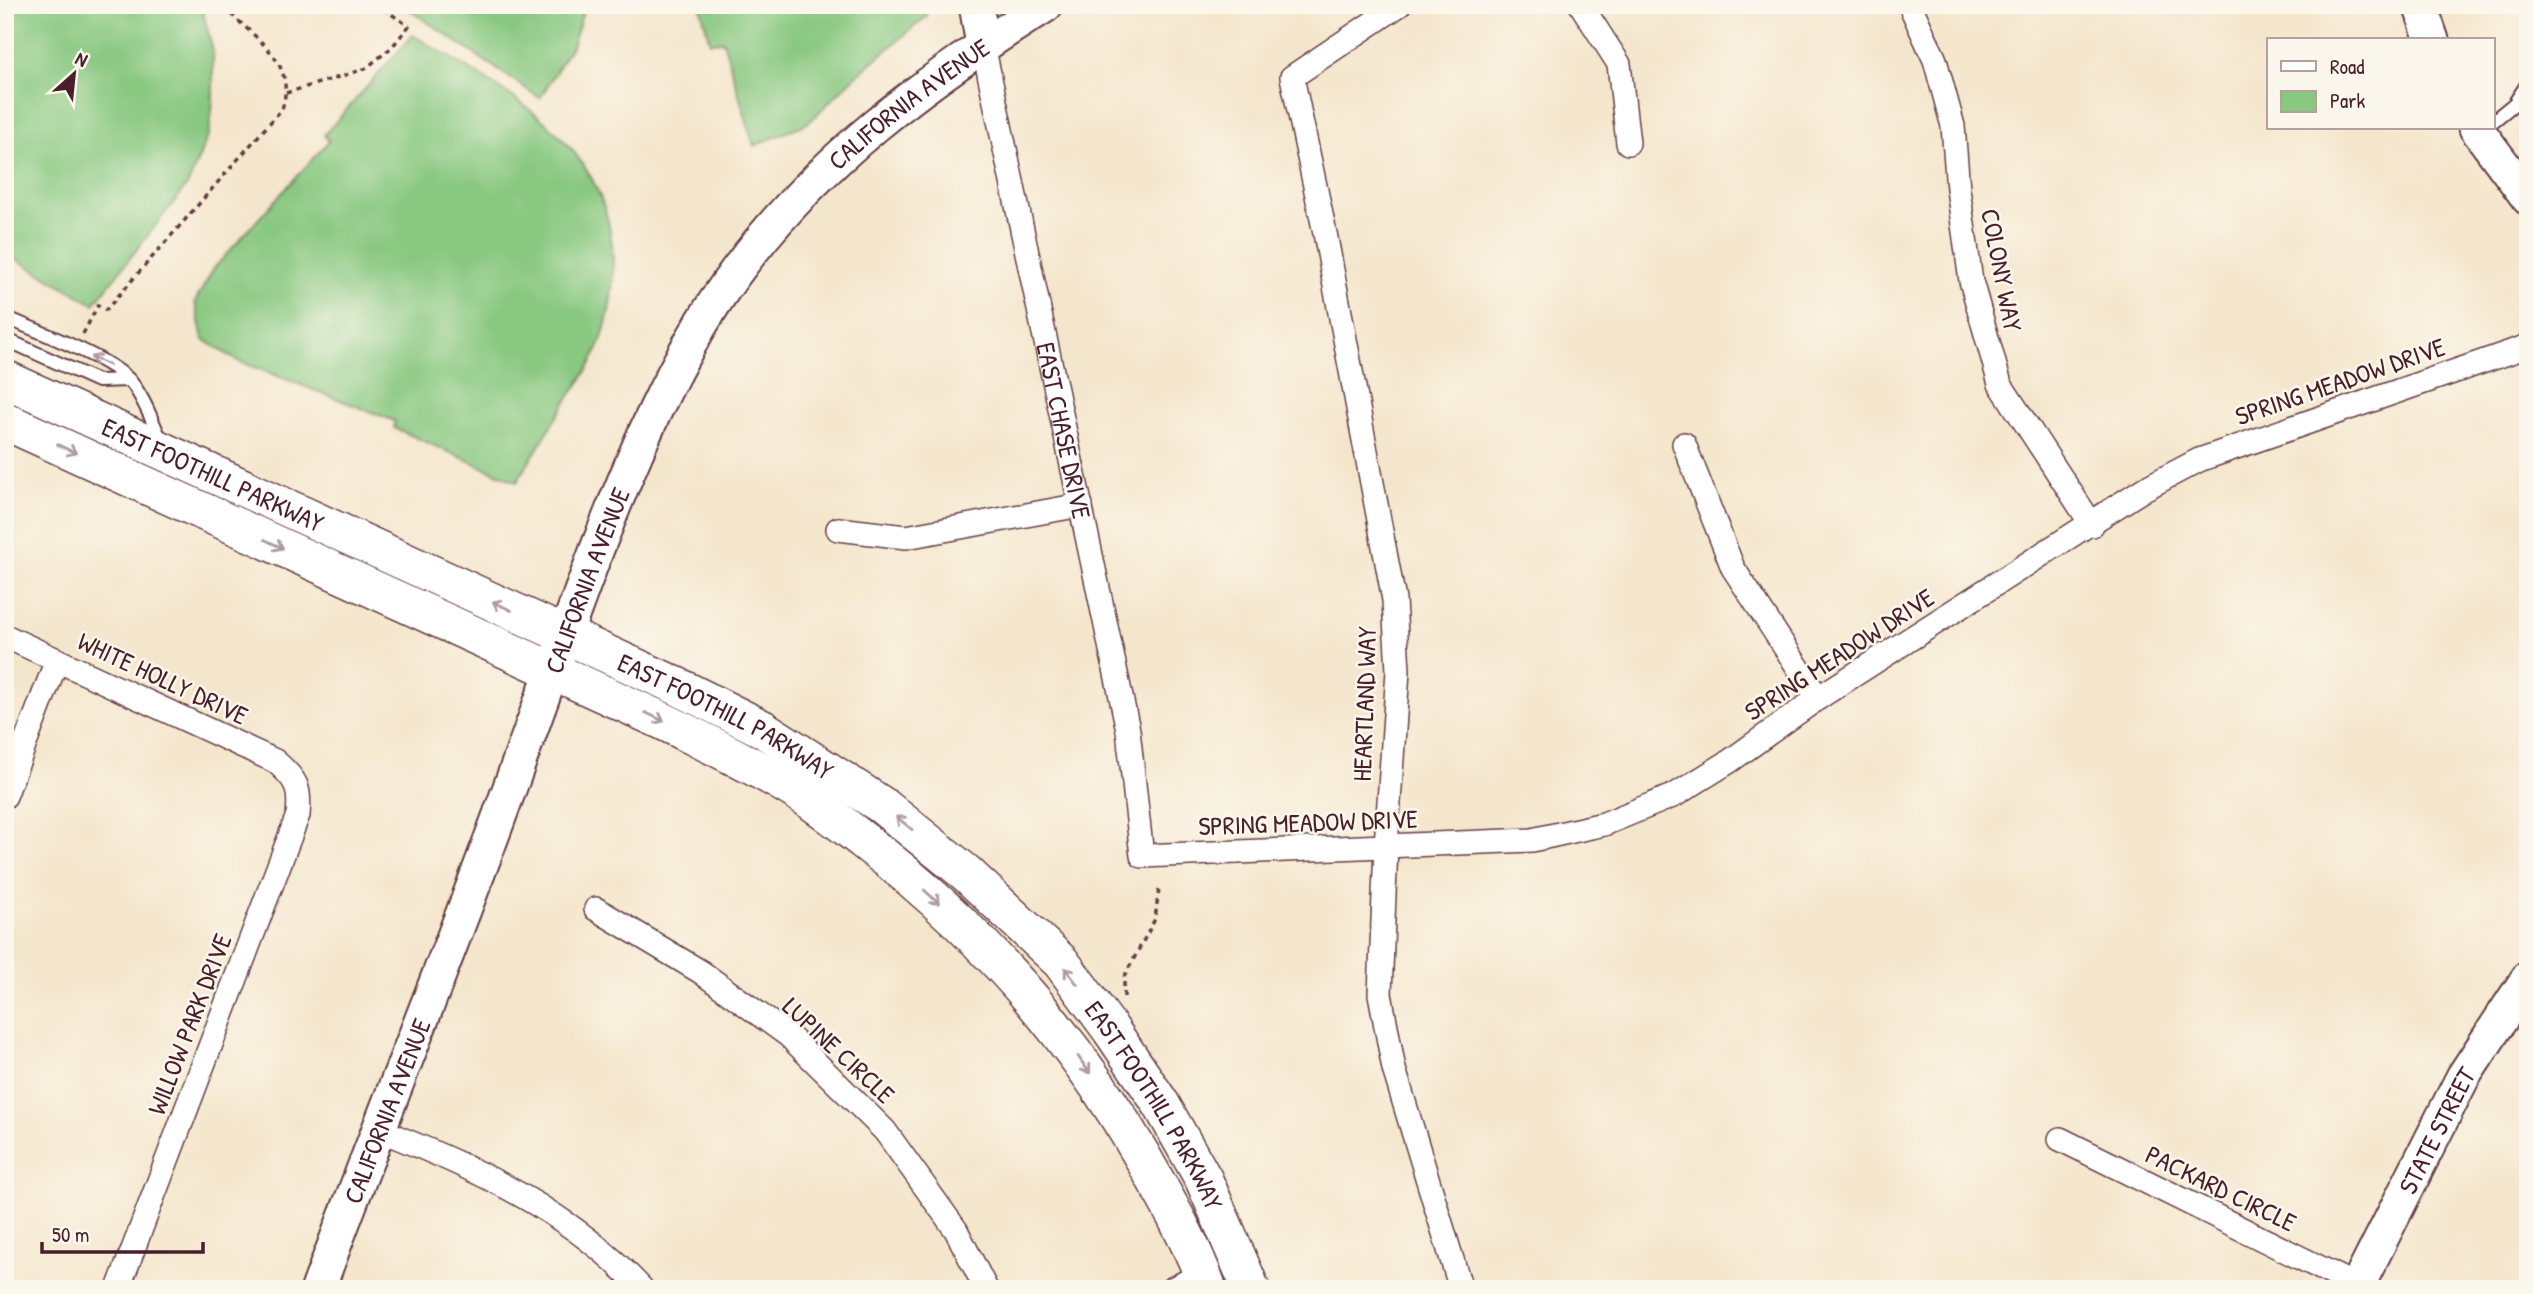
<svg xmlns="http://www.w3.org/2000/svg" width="2533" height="1294" font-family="'Patrick Hand',sans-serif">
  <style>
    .green { fill: #88c880; stroke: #697456; stroke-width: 2 }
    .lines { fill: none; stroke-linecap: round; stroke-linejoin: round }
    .lane-casing { stroke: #643d43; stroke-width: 16 }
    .street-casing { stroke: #643d43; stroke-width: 26 }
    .secondary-casing { stroke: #643d43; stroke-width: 37 }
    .primary-casing { stroke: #643d43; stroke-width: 40 }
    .path { stroke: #643d43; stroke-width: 3.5; stroke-dasharray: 5 5; stroke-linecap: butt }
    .lane { stroke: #fff; stroke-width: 12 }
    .street { stroke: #fff; stroke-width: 23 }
    .secondary { stroke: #fff; stroke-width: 33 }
    .primary { stroke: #fff; stroke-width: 37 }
    .oneway { stroke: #ae9aa0 }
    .labels { text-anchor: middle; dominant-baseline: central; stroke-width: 5; stroke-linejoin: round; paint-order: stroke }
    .street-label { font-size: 26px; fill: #4a1f2b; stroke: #fbf7ec }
  </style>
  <rect width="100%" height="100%" fill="#fbf7ec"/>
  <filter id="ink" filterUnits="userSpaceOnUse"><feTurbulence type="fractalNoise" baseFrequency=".0143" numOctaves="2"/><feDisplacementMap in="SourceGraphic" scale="14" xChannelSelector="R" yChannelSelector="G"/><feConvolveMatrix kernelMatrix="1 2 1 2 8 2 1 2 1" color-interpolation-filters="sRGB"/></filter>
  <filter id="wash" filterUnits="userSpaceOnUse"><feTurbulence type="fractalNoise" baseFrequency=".00686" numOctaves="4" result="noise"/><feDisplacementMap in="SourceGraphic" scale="28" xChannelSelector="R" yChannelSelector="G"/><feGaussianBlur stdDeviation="1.57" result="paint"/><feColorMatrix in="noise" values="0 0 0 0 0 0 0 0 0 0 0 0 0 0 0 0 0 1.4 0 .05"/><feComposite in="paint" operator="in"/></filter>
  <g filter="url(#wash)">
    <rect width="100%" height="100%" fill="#f4e6cc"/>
    <g class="green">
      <polygon points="5,5 201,5 213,51 213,101 209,133 188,184 94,304 5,253"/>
      <polygon points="402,5 585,5 573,43 540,98"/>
      <polygon points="700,5 926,5 927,16 857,75 808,123 754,146 723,41 710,42"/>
      <path d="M413,35C503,92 611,137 613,262C613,294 609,326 595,355C588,371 577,386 567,400C550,428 533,455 517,482L394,428L395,421L236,360L203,339L195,302L214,268L329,141L324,135Z"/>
    </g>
  </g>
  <g filter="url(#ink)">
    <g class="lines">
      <g class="lane-casing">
        <g id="lane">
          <polyline points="2493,121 2514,104 2528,83"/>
          <path d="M5,317C36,331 111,358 131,382C144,398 152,421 161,440"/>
          <polyline points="5,339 98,381 129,380"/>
        </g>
      </g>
      <g class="street-casing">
        <g id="street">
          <polyline points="1399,5 1292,77 1326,238 1394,600 1398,671 1386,846 1380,994 1394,1069 1461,1289"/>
          <polyline points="1581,5 1619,64 1628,143"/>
          <polyline points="1910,5 1935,60 1953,126 1958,189 1971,281 2000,384 2092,525"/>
          <path id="s1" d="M983,45L1128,730L1142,856L1532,840L1604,824L1675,795L1730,761L1818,698L2144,489L2199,460L2528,346"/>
          <polyline points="1684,444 1733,568 1818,698"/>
          <polyline points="838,529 906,537 1081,505"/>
          <path d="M5,636L275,761C296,779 301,787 298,815L118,1289"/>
          <polyline points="5,796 57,660"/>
          <polyline points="596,909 701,972 789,1036 885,1131 956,1230 986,1289"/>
          <path d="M377,1129C473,1167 571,1211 642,1289"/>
          <polyline points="2060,1139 2357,1286"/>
          <polyline points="1172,1289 1202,1274"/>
        </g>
      </g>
      <g class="secondary-casing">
        <g id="secondary">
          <polyline points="976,5 983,45"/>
          <polyline points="2420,5 2432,40"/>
          <polyline points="2476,128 2528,198"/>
          <path id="s2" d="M318,1289C376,1132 440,977 498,820C531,730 563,639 597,549C634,454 673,360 732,277C817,160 925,81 1046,5"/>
          <path id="s3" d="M2356,1289L2463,1077L2528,978"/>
        </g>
      </g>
      <g class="primary-casing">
        <g id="primary">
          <path id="s4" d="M5,379L679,687L763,729L883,806L966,873L1061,962L1111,1030L1161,1104L1204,1180L1251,1289"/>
          <path d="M5,421L665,722C709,744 754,765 796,791C820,806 842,824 864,841C977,927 1071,1033 1142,1156C1166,1199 1192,1243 1208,1289"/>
        </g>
      </g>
      <g class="path">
        <polyline points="286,93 365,69 392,47 409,26 379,6"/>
        <path d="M83,334L98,305L106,310L282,109C298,58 251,38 223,5"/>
        <polyline points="1124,997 1124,977 1155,919 1159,888"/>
      </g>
      <use href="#lane" class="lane"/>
      <use href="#street" class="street"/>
      <use href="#secondary" class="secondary"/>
      <use href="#primary" class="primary"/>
    </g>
    <defs><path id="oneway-shaft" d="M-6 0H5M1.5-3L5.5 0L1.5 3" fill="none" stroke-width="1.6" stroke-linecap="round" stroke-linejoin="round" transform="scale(1.75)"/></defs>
    <g class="oneway">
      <use href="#oneway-shaft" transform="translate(100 361) rotate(-154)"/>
      <use href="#oneway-shaft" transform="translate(67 449) rotate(25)"/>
      <use href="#oneway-shaft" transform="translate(274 544) rotate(25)"/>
      <use href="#oneway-shaft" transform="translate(502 606) rotate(-155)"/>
      <use href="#oneway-shaft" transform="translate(655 717) rotate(25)"/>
      <use href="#oneway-shaft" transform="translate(904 823) rotate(-141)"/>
      <use href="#oneway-shaft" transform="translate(932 897) rotate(42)"/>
      <use href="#oneway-shaft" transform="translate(1071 976) rotate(-127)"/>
      <use href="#oneway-shaft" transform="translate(1084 1065) rotate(55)"/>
    </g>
  </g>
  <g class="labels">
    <g class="street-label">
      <text stroke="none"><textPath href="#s2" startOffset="1344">CALIFORNIA AVENUE</textPath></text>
      <text transform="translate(2002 270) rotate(79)">COLONY WAY</text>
      <text transform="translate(2340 381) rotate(-19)">SPRING MEADOW DRIVE</text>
      <text stroke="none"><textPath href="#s1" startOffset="394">EAST CHASE DRIVE</textPath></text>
      <text stroke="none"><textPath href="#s4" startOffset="229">EAST FOOTHILL PARKWAY</textPath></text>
      <text stroke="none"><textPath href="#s2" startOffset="758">CALIFORNIA AVENUE</textPath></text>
      <text transform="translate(1839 654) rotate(-33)">SPRING MEADOW DRIVE</text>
      <text transform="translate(163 678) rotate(25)">WHITE HOLLY DRIVE</text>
      <text transform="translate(1364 704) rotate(-88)">HEARTLAND WAY</text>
      <text stroke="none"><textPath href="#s4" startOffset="796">EAST FOOTHILL PARKWAY</textPath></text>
      <text transform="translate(1308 822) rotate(-2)">SPRING MEADOW DRIVE</text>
      <text transform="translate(189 1024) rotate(-69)">WILLOW PARK DRIVE</text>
      <text transform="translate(839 1050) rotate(43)">LUPINE CIRCLE</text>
      <text stroke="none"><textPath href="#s4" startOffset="1386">EAST FOOTHILL PARKWAY</textPath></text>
      <text stroke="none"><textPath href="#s2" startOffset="191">CALIFORNIA AVENUE</textPath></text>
      <text stroke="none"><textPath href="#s3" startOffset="178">STATE STREET</textPath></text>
      <text transform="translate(2221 1188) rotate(26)">PACKARD CIRCLE</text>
    </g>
  </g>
  <rect width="2533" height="1294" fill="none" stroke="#fbf7ec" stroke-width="28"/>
  <rect x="2267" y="38" width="228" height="91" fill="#fbf7ec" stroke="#b4a19f" stroke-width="2"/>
  <rect x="2281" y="61" width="35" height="10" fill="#ffffff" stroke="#b4a19f" stroke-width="2"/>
  <text x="2330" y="74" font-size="21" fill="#4a1f2b">Road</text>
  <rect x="2281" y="91" width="35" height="21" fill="#88c880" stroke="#b4a19f" stroke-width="2"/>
  <text x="2330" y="108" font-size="21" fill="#4a1f2b">Park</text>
  <g transform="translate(74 74) rotate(27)" stroke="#fbf7ec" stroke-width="5" paint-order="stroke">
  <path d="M0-5L12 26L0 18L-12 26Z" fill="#4a1f2b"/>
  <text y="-10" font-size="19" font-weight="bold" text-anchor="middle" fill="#4a1f2b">N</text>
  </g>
  <path d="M42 1242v10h161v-10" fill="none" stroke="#4a1f2b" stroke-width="3.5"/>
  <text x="52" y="1242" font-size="21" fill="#4a1f2b" stroke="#fbf7ec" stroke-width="5" paint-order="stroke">50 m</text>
</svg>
